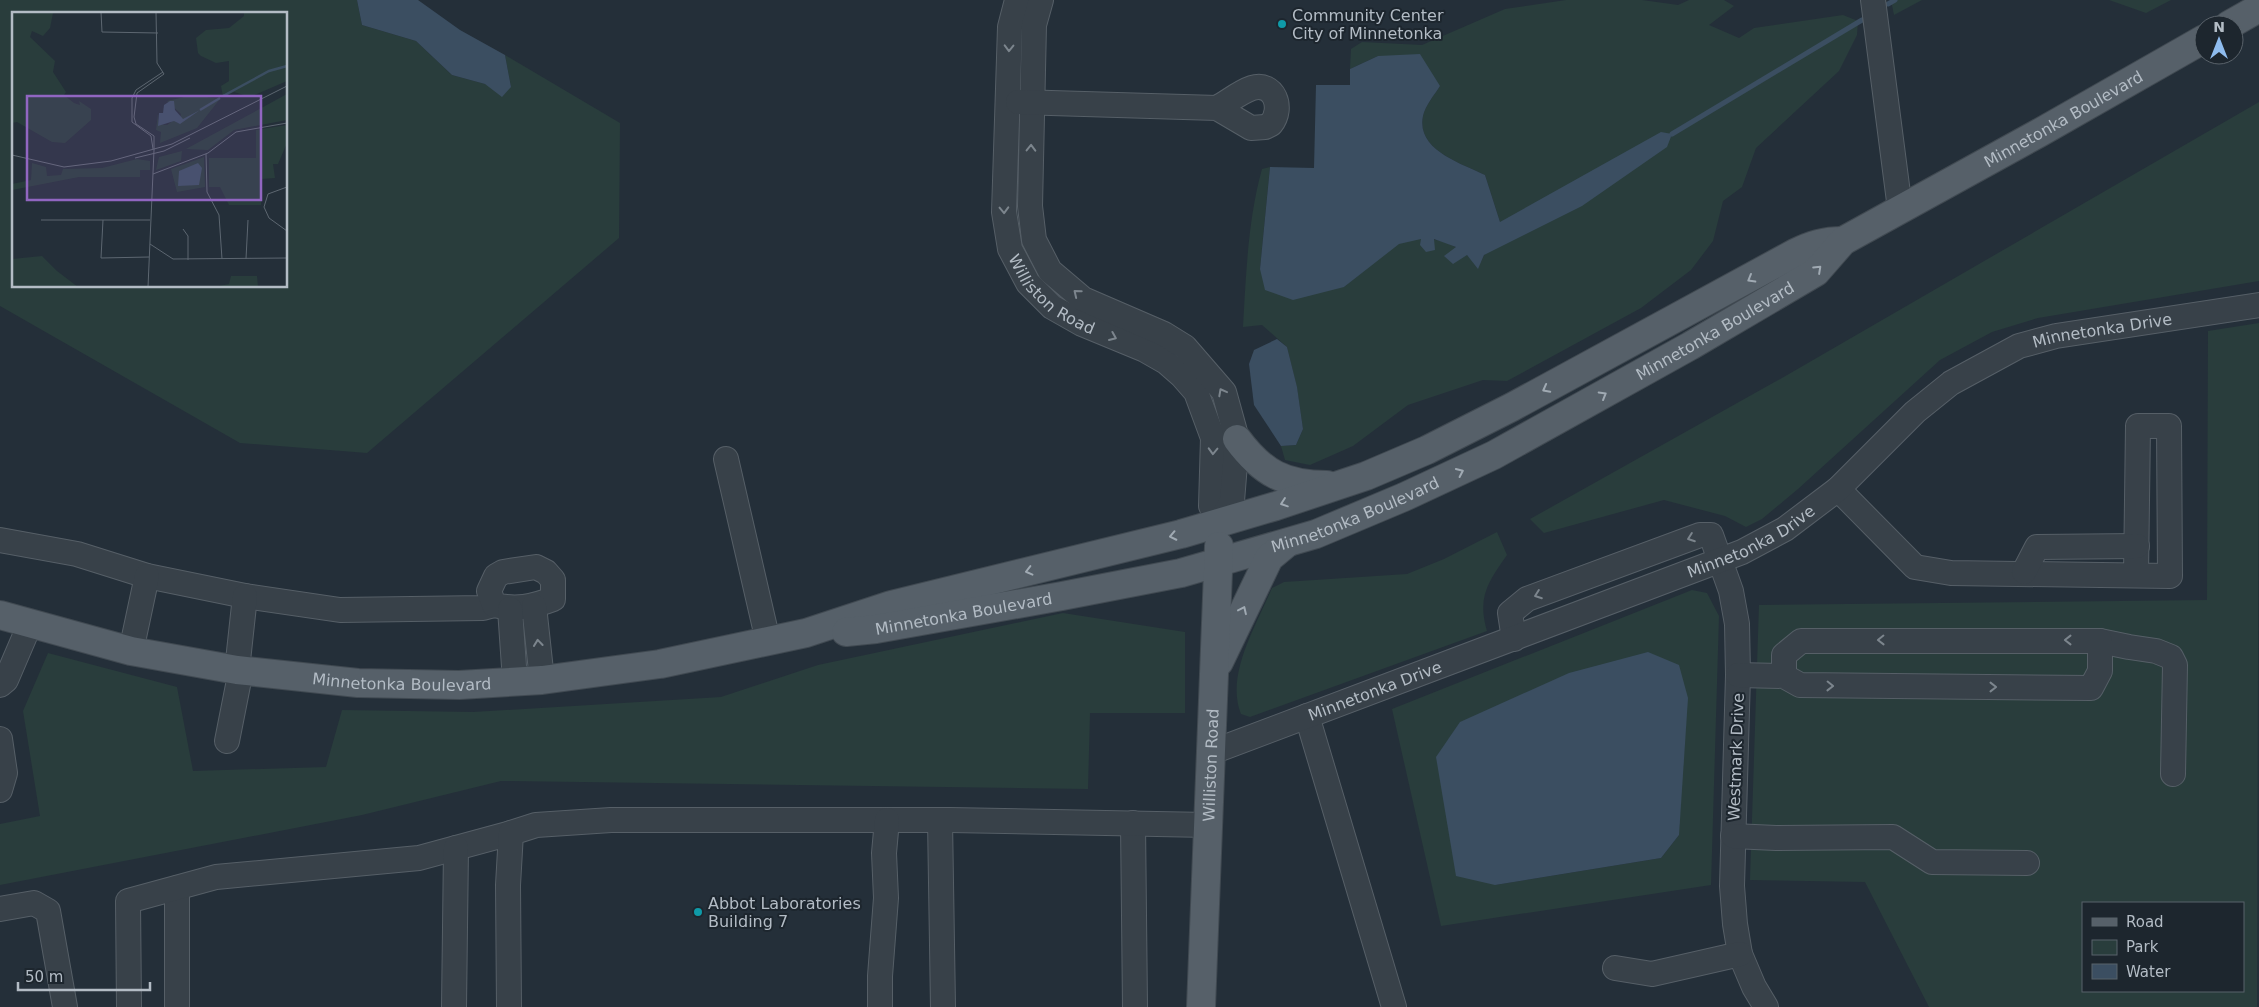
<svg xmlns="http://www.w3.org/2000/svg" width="2259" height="1007" font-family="'DejaVu Sans',sans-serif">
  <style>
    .green { fill: #293d3c; fill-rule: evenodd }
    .water { fill: #3b4e61 }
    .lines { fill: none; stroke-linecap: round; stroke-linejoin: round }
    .stream { stroke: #3b4e61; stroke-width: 5 }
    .minor-casing { stroke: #565f67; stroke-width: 26 }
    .major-casing { stroke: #414a52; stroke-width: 30 }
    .minor { stroke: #384149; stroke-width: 24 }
    .major { stroke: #566069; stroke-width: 28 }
    .oneway { stroke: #7c858d }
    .oneway2 { stroke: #a0aab3 }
    .culture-dot { fill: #0f9aa8; stroke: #1d262e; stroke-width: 2 }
    .labels { text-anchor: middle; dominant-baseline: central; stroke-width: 4; stroke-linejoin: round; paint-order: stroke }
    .poi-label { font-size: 16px; fill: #b3bcc5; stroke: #1d262e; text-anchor: start }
    .street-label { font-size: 16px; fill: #b3bcc5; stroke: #1d262e }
    .inset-river { fill: none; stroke: #3b4e61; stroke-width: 2.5 }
    .inset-road { fill: none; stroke: #5d6771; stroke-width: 1 }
    .view { fill: #9166c1; fill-opacity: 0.15; stroke: #9166c1; stroke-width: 2.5 }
    .inset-edge { fill: none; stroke: #b3bcc5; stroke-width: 2.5 }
  </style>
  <rect width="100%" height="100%" fill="#242f39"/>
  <g class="green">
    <path d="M0,0H357L362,25L416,41L452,75L485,84L511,87L505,55L620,123L619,238L367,453L240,443L0,306ZM14,14H286V286H14Z"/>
    <path d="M1566,0H1642L1678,5L1689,0H1724L1734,6L1709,25L1739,38L1754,28L1843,15L1858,21L1857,35L1839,71L1756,148L1742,187L1723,201L1713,241L1691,270L1641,308L1507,381L1483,380L1408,405L1353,446L1310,465L1285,460L1281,446L1296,445L1303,429L1297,388L1287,347L1262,325L1243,327C1246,275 1248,219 1262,169L1270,167L1260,269L1344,287C1357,277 1387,249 1400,243C1421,234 1447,239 1466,254C1471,258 1474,264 1478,268L1500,222L1485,175C1461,163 1416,150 1423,116C1425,106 1435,94 1440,86L1378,56L1350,69L1351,49L1362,42L1422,45L1505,9Z"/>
    <polygon points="1891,0 1922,0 1894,15"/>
    <polygon points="2109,0 2171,0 2146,13"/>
    <polygon points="2259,102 2259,281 2038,318 1992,332 1940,360 1798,489 1762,519 1746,527 1725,516 1664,500 1544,533 1530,519 1782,378"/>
    <path d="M2259,323L2257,1007H1929L1865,882L1750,880L1759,605L2207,600L2208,331ZM2083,903H2243V991H2083Z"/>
    <path d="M1497,532L1507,555C1488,582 1477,597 1487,631L1250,717L1241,714C1225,675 1257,624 1272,588L1284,582L1407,574L1444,559Z"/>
    <path d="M1692,590L1707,593L1719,616L1711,885L1441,926L1392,709ZM1679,835L1661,858L1495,885Z"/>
    <polygon points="1063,613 1185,632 1185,713 1090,713 1088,789 501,781 362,815 0,885 0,824 40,816 23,711 48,653 177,687 193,771 326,767 342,710 473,712 721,697 818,665"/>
  </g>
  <g class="water">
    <polygon points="357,0 418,0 460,30 505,55 511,87 502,97 485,84 452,75 416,41 362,25"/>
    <path d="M1420,54L1440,86C1435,94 1425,106 1423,116C1416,150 1461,163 1485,175L1500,222L1661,132L1672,134L1667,147L1582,206L1484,255L1478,269L1467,255L1453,264L1444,256L1456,247L1434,239L1435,250L1426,252L1420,245L1421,239L1399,244L1344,287L1293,300L1265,290L1260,269L1270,167L1314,168L1316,85H1350V69L1378,56Z"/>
    <polygon points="1277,339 1287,347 1297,387 1303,429 1296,445 1281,446 1254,405 1249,364 1254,350"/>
    <polygon points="1648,652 1679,665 1688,698 1679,835 1661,858 1495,885 1456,876 1436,757 1460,722 1569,673"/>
  </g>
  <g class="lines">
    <g class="stream">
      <polyline points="1888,4 1895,0"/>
      <polyline points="1672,134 1862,20"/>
    </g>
    <g class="minor-casing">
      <g id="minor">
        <path id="s1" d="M1017,0L1010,27L1004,212L1010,249L1028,283L1052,307L1082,324L1145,350L1166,362L1182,376L1196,392L1213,438L1211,506L1220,522"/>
        <polyline points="1041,0 1034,25 1030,206 1034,240 1050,271 1083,299 1164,334 1185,347 1224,392 1237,439 1232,501 1220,522"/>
        <polyline points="1873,0 1900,209"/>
        <path d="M1018,102L1217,108L1251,128L1265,127L1271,124C1284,108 1274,81 1252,88C1240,92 1228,102 1217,108"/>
        <polyline points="726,459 768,641"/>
        <polyline points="1838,489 1915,567 1951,573 2170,576 2169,426 2138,426 2136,575"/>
        <polyline points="0,540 77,554 147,576 245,596 340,610 483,608 494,605"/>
        <path d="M536,567L546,572L553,580V599C532,607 516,610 494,605L489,591L496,576L503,572Z"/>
        <polyline points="2024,572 2037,547 2137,546"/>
        <polyline points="534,606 542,680"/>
        <polyline points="510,609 515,681"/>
        <polyline points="1514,639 1510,613 1527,599 1700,535 1711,535 1731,591 1737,624 1738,675 1732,886 1735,924 1740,954 1754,987 1766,1007"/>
        <polyline points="2100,641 2129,647 2156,651 2171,657 2175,665 2173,774"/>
        <polyline points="131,651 147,576"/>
        <polyline points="237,670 245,596"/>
        <polyline points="1738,675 1784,676 1800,685 2091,688 2100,671 2100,641 1801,641 1784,655 1784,676"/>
        <polyline points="0,685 6,680 30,624"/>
        <polyline points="1307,716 1394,1007"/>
        <polyline points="0,739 5,773 0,790"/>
        <polyline points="227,741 241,670"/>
        <path id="s2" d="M1212,752L1742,552L1785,529L1838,489L1915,412L1951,383L2019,346L2056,336L2259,305"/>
        <polyline points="940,820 943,1007"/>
        <polyline points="1133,823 1135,1007"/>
        <polyline points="1733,836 1776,838 1893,837 1932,862 2027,863"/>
        <polyline points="177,888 177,1007"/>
        <polyline points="0,909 34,903 48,911 65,1007"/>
        <polyline points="1615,968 1652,974 1740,954"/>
        <polyline points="129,1007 128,901 216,877 419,858 511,833"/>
        <polyline points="454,1007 456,848"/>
        <polyline points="509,1007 508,885 511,833 536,825 611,820 950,820 1208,825"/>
        <polyline points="880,1007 880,976 886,898 884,853 887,820"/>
      </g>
    </g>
    <g class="major-casing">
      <g id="major">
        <polyline points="2229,25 2259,8"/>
        <path d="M1237,439C1262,473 1285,485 1327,485"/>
        <path id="s3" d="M0,615L131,651L237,670L358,683L459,685L542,680L660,664L806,633L891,605L1181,534L1276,506L1366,476L1427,450L1512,407L1795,253C1811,245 1824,241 1843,241"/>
        <path id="s4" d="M846,632L876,629L1062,596L1181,573L1316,534L1404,497L1494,455L1690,346L1816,272L1843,241L2039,133L2204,39"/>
        <polyline points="1219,662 1269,558 1287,543"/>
        <path id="s5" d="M1201,1007L1219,546"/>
      </g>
    </g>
    <use href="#minor" class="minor"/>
    <use href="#major" class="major"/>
  </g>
  <defs><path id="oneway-chevron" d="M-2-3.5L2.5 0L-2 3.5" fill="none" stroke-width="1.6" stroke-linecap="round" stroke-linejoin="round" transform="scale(1.25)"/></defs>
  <g class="oneway">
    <use href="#oneway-chevron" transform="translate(1009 48) rotate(91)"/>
    <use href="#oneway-chevron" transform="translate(1031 148) rotate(-89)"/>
    <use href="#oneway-chevron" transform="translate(1004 210) rotate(88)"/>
    <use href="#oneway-chevron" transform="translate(1077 293) rotate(-141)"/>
    <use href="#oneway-chevron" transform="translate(1113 337) rotate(23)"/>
    <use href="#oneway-chevron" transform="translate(1222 392) rotate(-118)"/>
    <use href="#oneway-chevron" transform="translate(1213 451) rotate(92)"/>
    <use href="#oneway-chevron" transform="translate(1691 538) rotate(160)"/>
    <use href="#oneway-chevron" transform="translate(1538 595) rotate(160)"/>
    <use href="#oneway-chevron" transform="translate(1881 640) rotate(179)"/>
    <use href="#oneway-chevron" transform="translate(2068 640) rotate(-180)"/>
    <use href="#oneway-chevron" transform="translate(538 643) rotate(-96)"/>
    <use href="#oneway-chevron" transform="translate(1830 686) rotate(1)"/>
    <use href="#oneway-chevron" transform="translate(1993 687)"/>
  </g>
  <g class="oneway2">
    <use href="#oneway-chevron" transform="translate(1818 269) rotate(-43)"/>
    <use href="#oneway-chevron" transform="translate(1751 279) rotate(150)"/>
    <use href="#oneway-chevron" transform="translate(1546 389) rotate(152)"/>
    <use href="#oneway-chevron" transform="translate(1603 395) rotate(-30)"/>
    <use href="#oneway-chevron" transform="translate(1460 472) rotate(-25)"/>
    <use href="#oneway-chevron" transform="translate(1284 503) rotate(161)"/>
    <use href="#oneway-chevron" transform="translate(1173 536) rotate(168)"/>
    <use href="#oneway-chevron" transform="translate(1029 571) rotate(166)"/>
    <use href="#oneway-chevron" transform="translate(1243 610) rotate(-65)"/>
  </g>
  <g class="culture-dot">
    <circle cx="1282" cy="24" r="5"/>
    <circle cx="698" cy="912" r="5"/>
  </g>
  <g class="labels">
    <g class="poi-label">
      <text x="1292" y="15">Community Center<tspan x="1292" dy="18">City of Minnetonka</tspan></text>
      <text x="708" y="903">Abbot Laboratories<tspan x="708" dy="18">Building 7</tspan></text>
    </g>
    <g class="street-label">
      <text stroke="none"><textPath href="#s4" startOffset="1339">Minnetonka Boulevard</textPath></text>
      <text stroke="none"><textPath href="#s1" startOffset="314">Williston Road</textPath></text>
      <text stroke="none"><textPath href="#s2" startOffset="999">Minnetonka Drive</textPath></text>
      <text stroke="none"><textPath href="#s4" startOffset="929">Minnetonka Boulevard</textPath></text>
      <text stroke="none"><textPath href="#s4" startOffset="524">Minnetonka Boulevard</textPath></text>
      <text stroke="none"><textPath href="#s2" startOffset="579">Minnetonka Drive</textPath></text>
      <text stroke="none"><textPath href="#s4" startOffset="119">Minnetonka Boulevard</textPath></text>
      <text stroke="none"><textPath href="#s3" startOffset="409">Minnetonka Boulevard</textPath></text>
      <text stroke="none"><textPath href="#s2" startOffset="174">Minnetonka Drive</textPath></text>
      <text transform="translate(1736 757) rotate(-88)">Westmark Drive</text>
      <text stroke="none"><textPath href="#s5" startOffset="242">Williston Road</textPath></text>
    </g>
  </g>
  <g transform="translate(12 12)">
    <rect width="275" height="275" fill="#242f39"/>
    <path d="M0,0L41,1L38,16L31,24L20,19L18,25L43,49L41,60L54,80L52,83L62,91L68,93L67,89L79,97V108L53,131L40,130L5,110L0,111ZM232,0H275V69L238,85L222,80L211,85L209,74L217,69V49L204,51L189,44L186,41L184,26L194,18L217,16L232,4ZM275,82V108L222,118L196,138L174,137ZM181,83L208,87L185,116L148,131L149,120L144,118L146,101V112L155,113L162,108L166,111L169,102L155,89ZM275,113V131L266,152H261L263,166L249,167V193H217L208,175H197V146H244V118ZM170,139L169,149L144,158L147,145ZM192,145L193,175L165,180L159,157ZM125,147L138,149V158H128V165H67L0,178V172L19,168L20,151L34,155L35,164L49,163L51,157L90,156ZM30,244L45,259L66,275H0V247ZM219,264H245L246,275H203L217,272Z" fill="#293d3c"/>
    <path d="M158,89H162L163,98L171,107L188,98L168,112L162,109L146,114L147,101H151L152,93ZM186,151L190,156L187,173L166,174L167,159Z" fill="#3b4e61"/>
    <path class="inset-river" d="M211,84L257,59L275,54M188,98L208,86"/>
    <path class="inset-road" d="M89,0L90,20L146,21M141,137L139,124L120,110V86L124,78L151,60M142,138V124L124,112L122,105L125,81L152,62L145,51L144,0M194,142L195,180L207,203L210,247M0,143L52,155L99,149L160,132L275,74M123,146L152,139L178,126M141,162L196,141L224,120L275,111M275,175L256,182L252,195L257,206L275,219M29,208H138M91,208L89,246L137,245M171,217L176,224V248M138,232L161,247L275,246M234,247L236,208M136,275L142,138"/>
    <path class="view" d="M15,84H249V188H15Z"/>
    <rect width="275" height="275" class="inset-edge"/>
  </g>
  <rect x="2082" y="902" width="162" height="90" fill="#1d262e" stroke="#59626a"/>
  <rect x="2092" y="918" width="25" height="8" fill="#566069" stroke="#59626a"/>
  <text x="2126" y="927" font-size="15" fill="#b3bcc5">Road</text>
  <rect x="2092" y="940" width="25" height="15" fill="#293d3c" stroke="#59626a"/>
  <text x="2126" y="952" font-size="15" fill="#b3bcc5">Park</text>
  <rect x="2092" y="964" width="25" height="15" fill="#3b4e61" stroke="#59626a"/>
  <text x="2126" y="977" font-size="15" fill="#b3bcc5">Water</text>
  <g transform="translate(2219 40)"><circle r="24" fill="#1d262e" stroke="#59626a"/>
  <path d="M0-4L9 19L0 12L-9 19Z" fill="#8fbcee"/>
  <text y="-8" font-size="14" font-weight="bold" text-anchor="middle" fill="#b3bcc5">N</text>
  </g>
  <path d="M18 982v8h132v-8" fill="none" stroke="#b3bcc5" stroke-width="2.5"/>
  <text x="25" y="982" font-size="15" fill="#b3bcc5" stroke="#1d262e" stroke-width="4" paint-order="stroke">50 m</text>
</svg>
